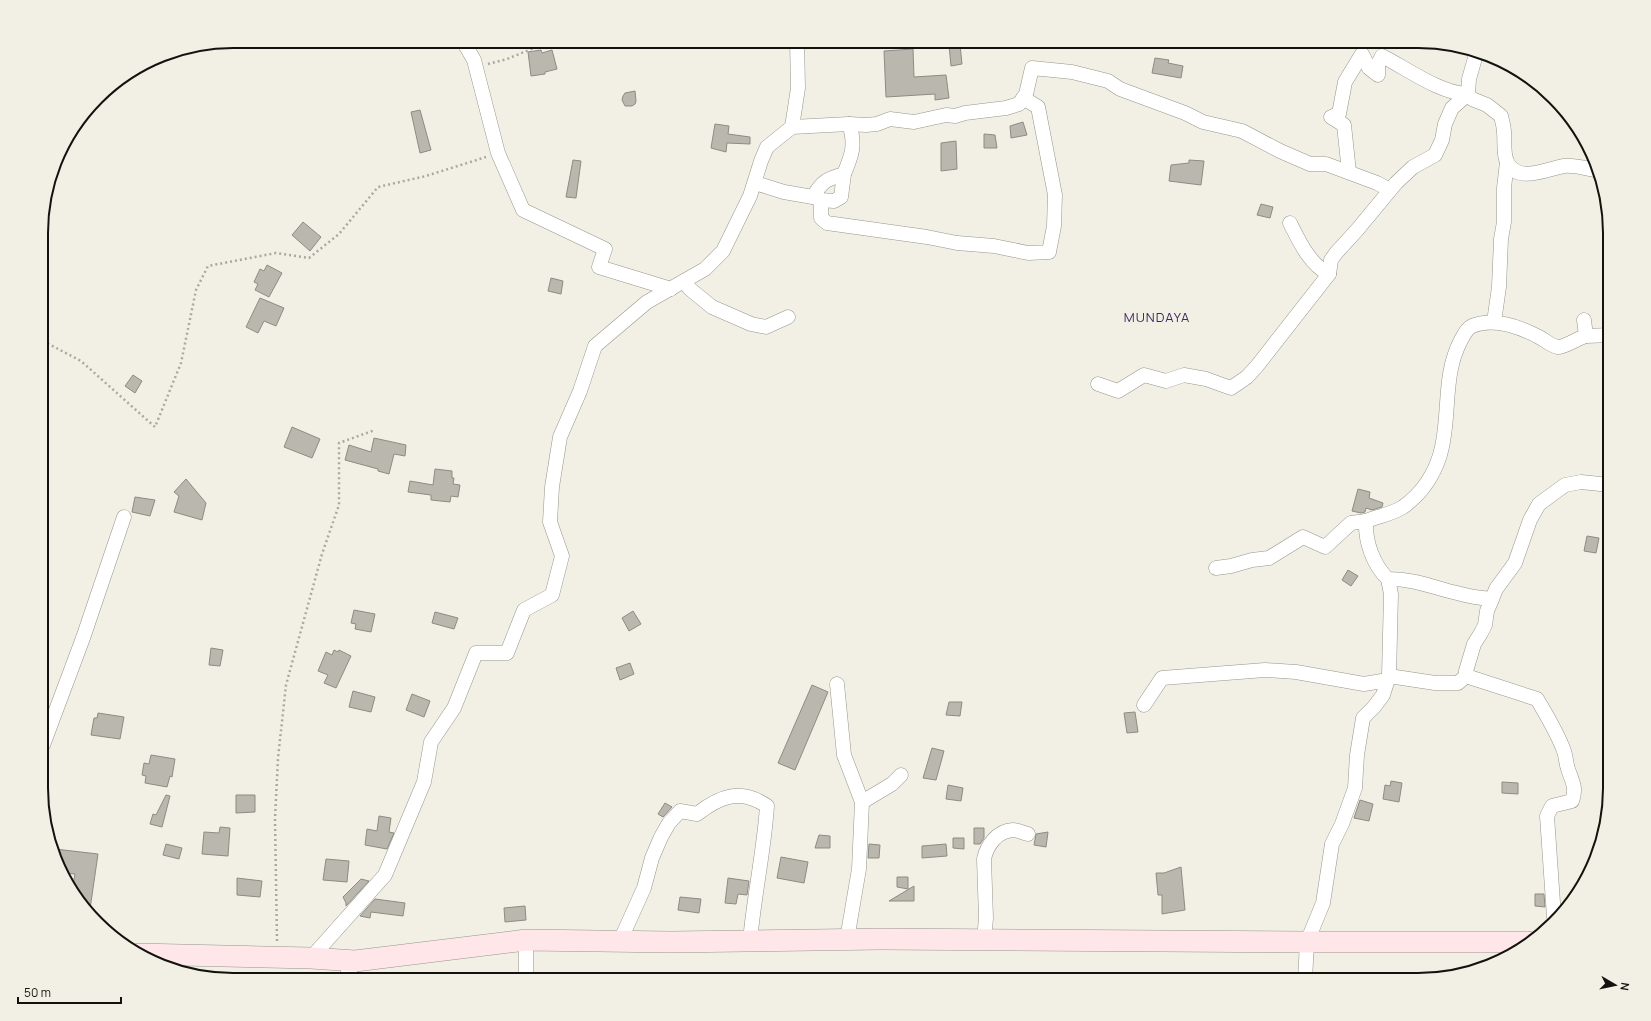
<svg xmlns="http://www.w3.org/2000/svg" width="1651" height="1021" font-family="Manrope,sans-serif">
  <style>
    .building { fill: #bab8ae; stroke: #8d8c82 }
    .lines { fill: none; stroke-linecap: round; stroke-linejoin: round }
    .street-casing { stroke: #97958c; stroke-width: 15 }
    .secondary-casing { stroke: #97958c; stroke-width: 22 }
    .path { stroke: #aaa8a0; stroke-width: 2.5; stroke-dasharray: 2 3; stroke-linecap: butt }
    .street { stroke: #fff; stroke-width: 14 }
    .secondary { stroke: #fee6e9; stroke-width: 21 }
    .labels { text-anchor: middle; dominant-baseline: central; stroke-width: 3; stroke-linejoin: round; paint-order: stroke }
    .quarter-label { font-size: 13px; letter-spacing: 1px; fill: #412760; stroke: #f2f0e5 }
    .rim { fill: none; stroke: #13120e; stroke-width: 2 }
  </style>
  <rect width="100%" height="100%" fill="#f2f0e5"/>
  <g class="building">
    <polygon points="949,45 960,45 962,64 951,66"/>
    <polygon points="913,49 914,77 946,75 949,98 935,100 935,94 886,97 884,51"/>
    <polygon points="541,50 542,53 552,50 557,69 545,72 545,74 531,76 528,52"/>
    <polygon points="1155,58 1169,60 1168,63 1183,66 1181,78 1152,73"/>
    <polygon points="635,91 636,101 635,104 632,106 625,106 622,100 623,96 625,93"/>
    <polygon points="420,110 431,150 420,153 411,112"/>
    <polygon points="1023,122 1027,135 1011,138 1010,126"/>
    <polygon points="715,124 729,126 728,134 750,137 750,144 727,143 726,152 711,148"/>
    <polygon points="984,134 995,135 997,148 984,148"/>
    <polygon points="956,141 957,169 941,171 941,143"/>
    <polygon points="573,160 581,161 576,198 566,197"/>
    <polygon points="1189,160 1204,161 1201,185 1169,181 1171,165 1189,163"/>
    <polygon points="1261,204 1273,207 1270,218 1257,215"/>
    <polygon points="303,222 321,237 310,251 292,235"/>
    <polygon points="267,265 282,273 269,297 255,290 258,284 254,282 260,269 264,271"/>
    <polygon points="551,278 563,281 561,294 548,291"/>
    <polygon points="260,298 284,308 276,326 264,321 258,333 246,327"/>
    <polygon points="133,375 142,381 135,393 125,386"/>
    <polygon points="292,427 320,439 312,458 284,447"/>
    <polygon points="374,438 406,445 405,456 394,454 389,474 378,471 378,469 345,460 349,445 371,452"/>
    <polygon points="435,469 452,471 452,478 454,478 453,484 460,485 458,497 451,496 450,502 431,500 431,495 408,492 410,481 433,485"/>
    <polygon points="186,479 206,503 202,520 174,512 179,496 174,492"/>
    <polygon points="1358,489 1370,492 1369,498 1383,503 1382,507 1372,510 1366,508 1365,512 1361,513 1352,511"/>
    <polygon points="135,497 155,500 150,516 132,512"/>
    <polygon points="1587,536 1599,538 1596,553 1584,551"/>
    <polygon points="1348,570 1358,576 1351,586 1342,580"/>
    <polygon points="354,610 375,614 371,632 355,629 356,624 351,623"/>
    <polygon points="633,611 641,624 629,631 622,618"/>
    <polygon points="435,612 458,618 454,629 432,623"/>
    <polygon points="211,648 223,650 220,666 209,665"/>
    <polygon points="334,650 338,652 339,650 351,656 336,688 324,683 328,675 318,671 326,652 332,655"/>
    <polygon points="630,663 634,674 620,680 616,668"/>
    <polygon points="812,685 828,692 795,770 778,763"/>
    <polygon points="353,691 375,697 371,712 349,707"/>
    <polygon points="412,694 430,701 424,717 406,710"/>
    <polygon points="949,702 962,702 960,716 946,715"/>
    <polygon points="1135,712 1138,732 1127,733 1124,713"/>
    <polygon points="98,713 124,717 120,739 91,735 94,718 97,718"/>
    <polygon points="932,748 944,751 936,780 923,778"/>
    <polygon points="151,755 175,759 172,777 170,776 167,787 145,783 146,776 142,775 144,763 149,764"/>
    <polygon points="1391,781 1402,783 1399,802 1383,799 1385,785 1390,786"/>
    <polygon points="1502,782 1518,783 1518,794 1502,793"/>
    <polygon points="948,785 963,788 961,801 946,799"/>
    <polygon points="166,795 170,796 162,827 150,824 153,814 156,815"/>
    <polygon points="236,795 255,795 255,812 236,813"/>
    <polygon points="1360,800 1373,804 1369,821 1354,818"/>
    <polygon points="665,803 672,807 663,817 658,814"/>
    <polygon points="379,816 391,818 389,832 394,833 387,849 365,845 367,829 377,831"/>
    <polygon points="220,827 230,828 228,856 202,854 204,832 219,833"/>
    <polygon points="974,828 984,828 984,838 980,844 974,844"/>
    <polygon points="1048,832 1046,847 1034,845 1036,834"/>
    <polygon points="819,835 830,836 830,848 815,848"/>
    <polygon points="953,838 964,838 964,849 953,848"/>
    <polygon points="166,844 182,848 179,859 163,855"/>
    <polygon points="869,844 880,845 879,858 868,858"/>
    <polygon points="946,844 947,856 922,858 922,846"/>
    <polygon points="55,849 98,854 90,909 72,890 75,874 63,873"/>
    <polygon points="781,857 808,862 804,883 777,878"/>
    <polygon points="326,859 349,861 347,882 323,880"/>
    <polygon points="1181,867 1185,910 1162,914 1162,895 1158,895 1156,873 1164,873"/>
    <polygon points="897,877 908,877 908,889 897,887"/>
    <polygon points="237,878 262,881 260,897 237,895"/>
    <polygon points="728,878 749,881 747,895 738,894 736,904 725,903"/>
    <polygon points="361,879 369,881 346,906 346,903 343,897"/>
    <polygon points="914,886 914,901 889,901"/>
    <polygon points="1535,894 1544,894 1545,907 1535,906"/>
    <polygon points="680,897 701,899 699,913 678,910"/>
    <polygon points="375,899 405,903 403,916 371,912 370,918 360,916"/>
    <polygon points="525,906 526,920 505,922 504,908"/>
  </g>
  <g class="lines">
    <g class="street-casing">
      <g id="street">
        <polyline points="463,41 474,60 498,153 523,210 605,249 599,267 671,289"/>
        <path d="M1477,51L1469,79L1468,94L1472,99L1487,105L1501,116C1502,121 1504,127 1504,132C1505,142 1503,153 1507,162C1518,184 1546,169 1564,166C1573,165 1585,168 1594,170"/>
        <polyline points="792,127 798,88 797,41"/>
        <path d="M1349,172L1344,125L1331,117L1339,114L1345,82L1362,54L1369,68L1378,75V64L1382,56C1406,68 1441,94 1468,94"/>
        <path d="M755,183L784,192L813,197C822,181 827,179 844,174C852,155 856,144 849,124"/>
        <polyline points="813,197 821,200 834,201 841,197 844,174"/>
        <polyline points="821,200 821,218 827,223 927,237 957,243 994,246 1028,253 1049,252 1054,226 1055,195 1038,107 1023,98"/>
        <path d="M1290,223C1299,241 1310,265 1329,274"/>
        <polyline points="684,281 690,289 712,307 751,324 766,327 788,317"/>
        <polyline points="1494,322 1499,287 1501,239 1504,222 1504,188 1507,162"/>
        <polyline points="1586,336 1610,335"/>
        <polyline points="1098,384 1118,391 1144,375 1166,381 1184,375 1206,379 1231,388 1247,377 1257,366 1329,274 1331,260 1336,253 1357,230 1396,183 1413,167 1435,155 1442,140 1445,124 1452,108 1468,94"/>
        <polyline points="1216,568 1231,566 1252,560 1269,558 1303,537 1325,547 1351,523 1366,521"/>
        <path d="M1492,599C1481,598 1471,597 1461,594C1433,588 1418,579 1388,579C1373,565 1365,541 1366,521C1379,516 1392,514 1403,507C1423,493 1437,471 1442,447C1450,411 1443,374 1461,340C1464,335 1466,329 1472,326C1494,317 1520,327 1539,337C1545,340 1551,346 1558,347C1565,347 1578,338 1586,336L1584,320"/>
        <polyline points="1389,676 1435,683 1458,683 1466,676 1466,671 1474,644 1481,633 1485,625 1487,611 1492,599 1496,589 1515,563 1530,520 1539,504 1565,485 1581,482 1610,485"/>
        <path d="M1466,676L1537,699C1547,716 1557,732 1564,751C1566,757 1566,763 1568,769C1572,781 1577,788 1572,801L1552,806L1547,816L1554,917"/>
        <polyline points="837,684 844,755 862,802 859,869 847,939"/>
        <polyline points="1144,705 1162,678 1265,670 1296,672 1364,684 1388,680"/>
        <polyline points="43,745 83,638 124,517"/>
        <polyline points="862,802 892,784 901,775"/>
        <path d="M984,940L986,918L984,859C987,845 997,831 1013,830C1017,830 1024,833 1028,834"/>
        <path d="M620,941L644,888L652,858L661,837L669,823L680,811L697,814C720,796 741,788 767,806C764,851 754,896 750,941"/>
        <polyline points="311,958 385,875 424,782 431,742 454,708 476,653 507,653 524,610 552,595 562,556 550,522 552,487 560,437 580,391 595,346 647,302 705,269 723,251 750,196 761,161 767,147 792,127 849,124 866,125 877,124 890,119 914,122 946,115 955,116 965,113 1006,108 1019,104 1026,94 1032,68 1072,72 1108,81 1120,89 1185,113 1203,122 1242,131 1280,151 1310,164 1326,164 1377,183 1390,190"/>
        <polyline points="344,980 355,961"/>
        <polyline points="526,980 526,940"/>
        <polyline points="1305,980 1307,942 1323,903 1332,844 1342,824 1355,788 1357,755 1363,718 1374,707 1383,695 1389,676 1391,594 1388,579"/>
      </g>
    </g>
    <g class="secondary-casing">
      <polyline id="secondary" points="139,954 311,958 355,961 526,940 671,942 880,939 1307,942 1528,942"/>
    </g>
    <g class="path">
      <polyline points="488,64 507,59 551,41"/>
      <polyline points="43,341 81,361 155,427 181,363 196,290 208,266 276,253 309,258 339,234 378,187 426,176 486,157"/>
      <polyline points="277,941 275,819 278,758 286,685 322,554 339,505 339,443 375,430"/>
    </g>
    <use href="#street" class="street"/>
    <use href="#secondary" class="secondary"/>
  </g>
  <g class="labels">
    <g class="quarter-label">
      <text x="1157" y="317">MUNDAYA</text>
    </g>
  </g>
  <path d="M0 0H1651V1021H0ZM233 48H1418A185 185 0 0 1 1603 233V788A185 185 0 0 1 1418 973H233A185 185 0 0 1 48 788V233A185 185 0 0 1 233 48Z" fill="#f2f0e5" fill-rule="evenodd"/>
  <path class="rim" d="M233 48H1418A185 185 0 0 1 1603 233V788A185 185 0 0 1 1418 973H233A185 185 0 0 1 48 788V233A185 185 0 0 1 233 48Z"/>
  <g transform="translate(1615 985) rotate(99)" stroke="#f2f0e5" stroke-width="3" paint-order="stroke">
  <path d="M0-3L7 15L0 10L-7 15Z" fill="#13120e"/>
  <text y="-6" font-size="11" font-weight="bold" text-anchor="middle" fill="#13120e">N</text>
  </g>
  <path d="M18 997v6h103v-6" fill="none" stroke="#13120e" stroke-width="2"/>
  <text x="24" y="997" font-size="12" fill="#13120e" stroke="#f2f0e5" stroke-width="3" paint-order="stroke">50 m</text>
</svg>
